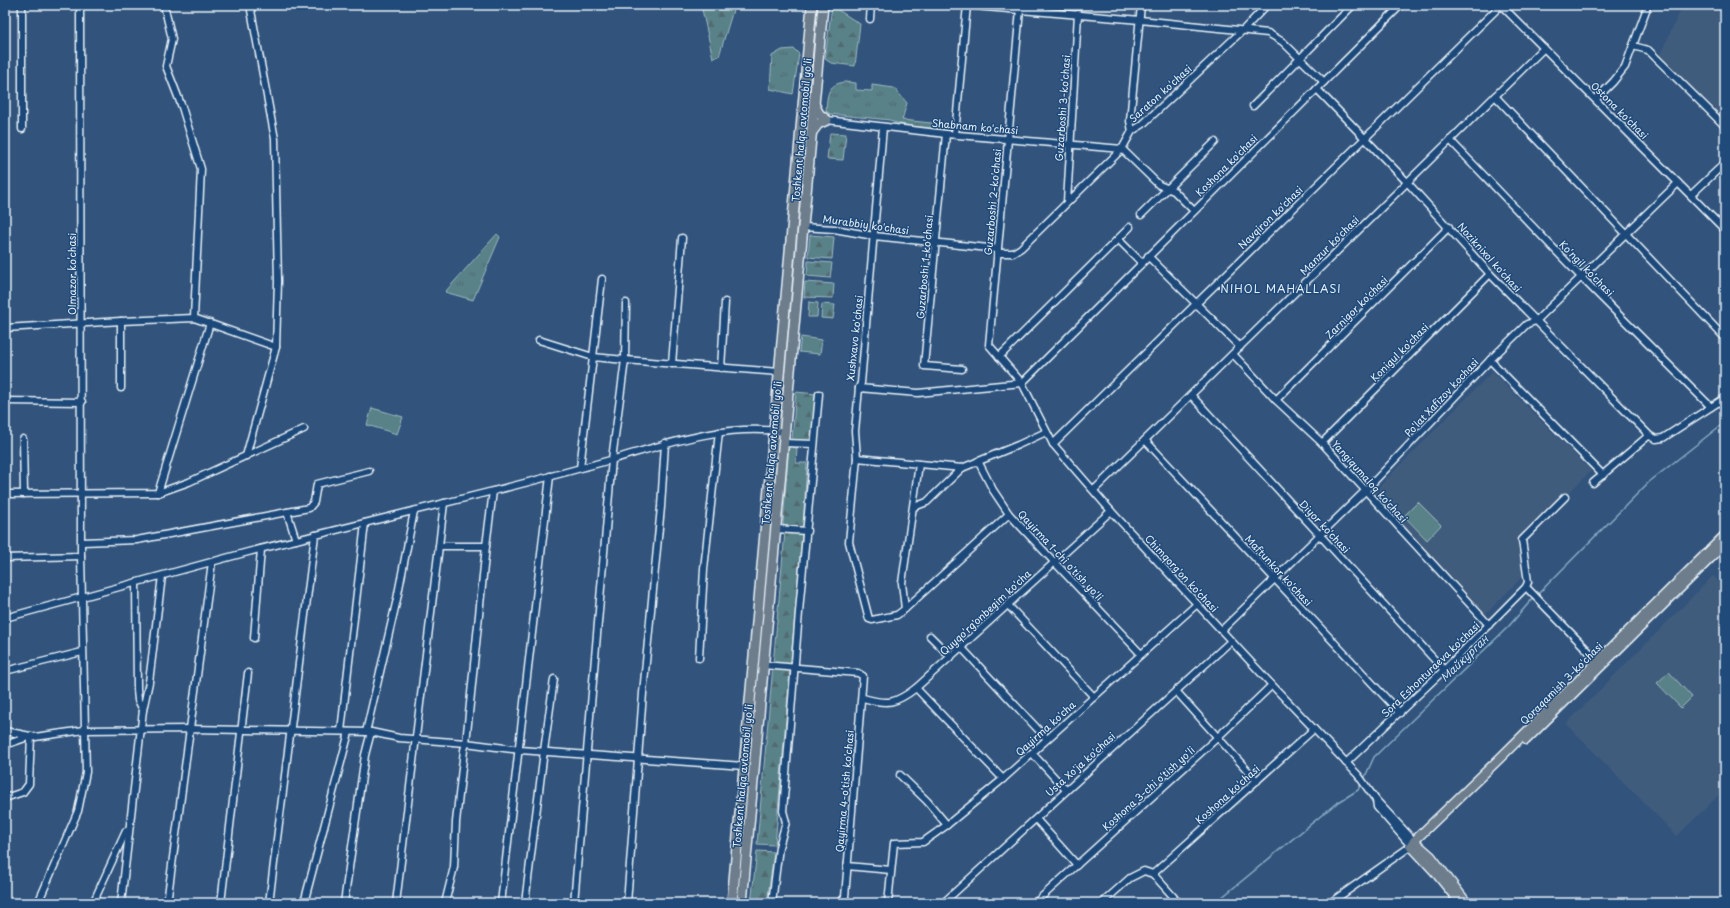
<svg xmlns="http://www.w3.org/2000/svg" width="1730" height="908" font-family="'Playpen Sans',sans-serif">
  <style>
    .built { fill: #405b7d }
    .grass { fill: url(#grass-tufts); stroke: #a0b9c0 }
    .forest { fill: url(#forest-firs); stroke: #a0b9c0 }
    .garden { fill: #598188; stroke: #a0b9c0 }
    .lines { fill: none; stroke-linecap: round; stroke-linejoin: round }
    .stream { stroke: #87abc5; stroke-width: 1.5 }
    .minor-casing { stroke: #e8f1f8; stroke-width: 9 }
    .major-casing { stroke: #e8f1f8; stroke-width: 11 }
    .highway-casing { stroke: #e8f1f8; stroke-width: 12 }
    .minor { stroke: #1f4a7a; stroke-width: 6 }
    .major { stroke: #6d7d8c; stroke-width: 8 }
    .highway { stroke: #6d7d8c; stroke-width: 9 }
    .labels { text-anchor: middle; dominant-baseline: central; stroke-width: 3; stroke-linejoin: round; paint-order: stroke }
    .street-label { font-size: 10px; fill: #e8f1f8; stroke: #1f4a7a }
    .neighbourhood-label { font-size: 11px; letter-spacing: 1px; fill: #e8f1f8; stroke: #1f4a7a }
    .water-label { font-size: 11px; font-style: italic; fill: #d0dfeb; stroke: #1f4a7a }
  </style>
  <defs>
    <pattern id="grass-tufts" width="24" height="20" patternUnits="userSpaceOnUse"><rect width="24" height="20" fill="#598188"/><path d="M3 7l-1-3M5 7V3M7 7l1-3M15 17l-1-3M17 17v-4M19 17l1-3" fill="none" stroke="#516a6f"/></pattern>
    <pattern id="forest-firs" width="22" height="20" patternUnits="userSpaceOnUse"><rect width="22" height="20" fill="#598188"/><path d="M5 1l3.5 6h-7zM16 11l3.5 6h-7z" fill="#516a6f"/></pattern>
  </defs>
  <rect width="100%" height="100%" fill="#32547c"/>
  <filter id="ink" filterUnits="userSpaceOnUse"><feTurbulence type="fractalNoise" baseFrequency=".025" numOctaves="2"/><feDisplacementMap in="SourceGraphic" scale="8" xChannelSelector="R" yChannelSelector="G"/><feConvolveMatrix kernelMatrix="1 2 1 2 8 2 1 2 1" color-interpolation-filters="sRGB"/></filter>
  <g filter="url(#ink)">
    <g class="built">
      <polygon points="1683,5 1725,5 1725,124 1659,57"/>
      <polygon points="1492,372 1591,471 1517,542 1522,565 1521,578 1485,615 1372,494"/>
      <polygon points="1713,576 1725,588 1725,789 1677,836 1566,724"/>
    </g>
    <g class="grass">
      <polygon points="816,5 819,5 799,224 796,224"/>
      <polygon points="794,49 799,54 793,94 770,89 772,56 782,50"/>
      <path d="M845,82L856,83V90L872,91V85L894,88L907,103L902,120L951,125V130C940,129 896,126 890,120L830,114L826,111C827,96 827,84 845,82Z"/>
      <polygon points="497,234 500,237 473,300 445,292"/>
      <polygon points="795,246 798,246 781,420 778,420"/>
      <polygon points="801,337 822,340 820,354 799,352"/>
      <polygon points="776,445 779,446 739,903 736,903"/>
    </g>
    <g class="forest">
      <polygon points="701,5 729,5 733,10 719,56 713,58"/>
      <polygon points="832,6 860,24 855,66 831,63 825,59"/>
      <polygon points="830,133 846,134 843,160 827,159"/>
      <polygon points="810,235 834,237 832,259 808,257"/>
      <polygon points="808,261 832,263 830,278 807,276"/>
      <polygon points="805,282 834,284 833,298 804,297"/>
      <polygon points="809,302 818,303 817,317 808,317"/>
      <polygon points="822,304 835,305 833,319 821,318"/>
      <polygon points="796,392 816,394 811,441 792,440"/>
      <polygon points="789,444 797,449 796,463 807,463 803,527 786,527 783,524"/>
      <polygon points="785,532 802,533 775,845 757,844"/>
      <polygon points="757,851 774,852 767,903 751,903"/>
    </g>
    <g class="garden">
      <polygon points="372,408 403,417 397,434 367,425"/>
      <polygon points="1418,502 1441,525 1427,540 1404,516"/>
      <polygon points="1669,672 1692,697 1681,708 1657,683"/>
    </g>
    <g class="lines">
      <g class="stream">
        <polyline points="1537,595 1649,482 1725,422"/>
        <polyline points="1364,779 1374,757 1509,626 1534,597"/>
        <polyline points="1215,903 1334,805 1358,790 1361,784"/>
      </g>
      <g class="minor-casing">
        <g id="minor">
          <polyline points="164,5 172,39 166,66 182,107 201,169 194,318"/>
          <polyline points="962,5 1140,20 1268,33 1283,42 1324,82"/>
          <polyline points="1501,5 1725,230"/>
          <polyline points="1020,10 989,345 1022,383 1053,444 1111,511 1272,685 1358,775 1376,800 1414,841"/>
          <polyline points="870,19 871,5"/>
          <polyline points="1633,46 1648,50 1725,126"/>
          <polyline points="1317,89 1407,182 1490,274 1650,436"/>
          <polyline points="1495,96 1725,338"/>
          <polyline points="1596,99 1613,82 1625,67 1648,5"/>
          <polyline points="1253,106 1353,5"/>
          <polyline points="827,120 946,134 1122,149 1159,185 1174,191 1194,211"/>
          <polyline points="883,127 861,383 859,388 918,393 1022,383"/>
          <polyline points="22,129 22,5"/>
          <polyline points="1132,131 1130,121 1141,5"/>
          <polyline points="946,134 924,366 962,369"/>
          <polyline points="955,134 967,5"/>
          <polyline points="1450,140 1581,277 1711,407"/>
          <polyline points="1691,195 1725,163"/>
          <polyline points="1067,202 1078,14"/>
          <polyline points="1141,215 1215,142"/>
          <polyline points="803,227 834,229 874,236 998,249"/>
          <polyline points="1118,239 1142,263"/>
          <polyline points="997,253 1013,253 1021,248 1122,149 1132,131 1142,125 1243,30 1267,5"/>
          <polyline points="1148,256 1240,347"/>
          <polyline points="5,328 121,321 194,318 276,347"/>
          <polyline points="539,340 593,357 602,279"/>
          <polyline points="1233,354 1276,400 1322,443 1489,625"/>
          <polyline points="999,357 1130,227"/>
          <polyline points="1490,360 1603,475"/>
          <polyline points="672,364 682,238"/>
          <polyline points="721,368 725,302"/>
          <polyline points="1022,383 1401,5"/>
          <polyline points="121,388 121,321"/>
          <polyline points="859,388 855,431 857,458 849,542 869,619 872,620 897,615 905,609 1009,514"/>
          <polyline points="1191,395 1444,670"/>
          <polyline points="1276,400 1449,227"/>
          <polyline points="5,401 82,402"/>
          <polyline points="23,439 24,494"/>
          <polyline points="1145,440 1400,713"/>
          <polyline points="784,443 814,444"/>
          <polyline points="1322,443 1490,274"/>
          <polyline points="1053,444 1501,5"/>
          <polyline points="246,456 276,347 278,281 275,139 250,5"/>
          <polyline points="857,458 962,468"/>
          <polyline points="978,461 993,490 1009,514 1141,654"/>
          <polyline points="580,468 593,357 625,360 626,303"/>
          <polyline points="1593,483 1647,437 1650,436 1656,439 1663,438 1725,398"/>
          <polyline points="1094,490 1544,48"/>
          <polyline points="158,493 210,323"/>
          <polyline points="5,494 158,493 189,482 304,429"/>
          <polyline points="914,507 927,502 962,468 1018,445 1046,432"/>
          <polyline points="287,512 296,540"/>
          <polyline points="776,529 807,531"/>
          <polyline points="82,542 137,540 309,508 314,502 317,484 369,471"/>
          <polyline points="439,546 444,503"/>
          <polyline points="5,558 81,556 80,5"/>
          <polyline points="136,583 137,689 138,700 143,710"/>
          <polyline points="1526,587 1600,663"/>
          <polyline points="1008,605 1094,697"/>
          <polyline points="905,609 902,583 919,464"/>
          <polyline points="5,618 248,552 493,491"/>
          <polyline points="1222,630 1365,491 1490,360 1527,324 1536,321 1678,183"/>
          <polyline points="930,636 951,657"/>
          <polyline points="254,638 261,549"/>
          <polyline points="961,647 1047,739"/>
          <polyline points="699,658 704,569 719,432"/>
          <polyline points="763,665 858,673 863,676 845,897 840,903"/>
          <polyline points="5,671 82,652"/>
          <polyline points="916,688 1003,779"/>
          <polyline points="1176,691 1257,781"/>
          <path d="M863,698C888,705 895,704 916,688L1111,511"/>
          <polyline points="5,731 35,737 84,730 190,729 371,732 399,738 466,743 520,750 744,766"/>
          <polyline points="341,731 365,523"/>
          <polyline points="366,732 397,599 414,511"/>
          <polyline points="5,745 31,736 29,784 23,792 5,798"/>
          <polyline points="1032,753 1066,790"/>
          <polyline points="1346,763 1444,670 1526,587 1528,582 1522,540 1565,497"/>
          <polyline points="900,775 927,801 947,825"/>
          <polyline points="1036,819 1077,865"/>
          <polyline points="847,866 891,870"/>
          <polyline points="1153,874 1314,729"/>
          <polyline points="38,903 78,811 86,772 81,556"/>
          <polyline points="93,903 126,831"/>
          <polyline points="121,903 143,710 149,682 162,576"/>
          <polyline points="167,903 212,562"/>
          <polyline points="221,903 248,673"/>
          <polyline points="269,903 315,535"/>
          <polyline points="304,903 349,732"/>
          <polyline points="344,903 365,755 371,732"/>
          <path d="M396,903L439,546H486L493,491C534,481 574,470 614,459C670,443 726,423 785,432"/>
          <polyline points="445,903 454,867 456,822 464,750 466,743 486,546"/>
          <polyline points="501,903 550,476"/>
          <polyline points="525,903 544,751 554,679"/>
          <polyline points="574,903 612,459 625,360 779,372"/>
          <polyline points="627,903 643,693 661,507 665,443"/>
          <polyline points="772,903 779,847 786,822 783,811 800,600 819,394"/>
          <polyline points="888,903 894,843 923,842 947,825 1003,779 1197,604"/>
          <polyline points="943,903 1231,641"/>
          <polyline points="1035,903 1218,737 1272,685"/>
          <polyline points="1102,903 1130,878 1144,871 1153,874 1179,903"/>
          <polyline points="1330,903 1411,846 1377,807 1376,800"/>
        </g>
      </g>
      <g class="major-casing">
        <g id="major">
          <polyline points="1526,740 1725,544"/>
          <polyline points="1414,841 1431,856 1467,903"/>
          <polyline points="1411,846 1414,841 1499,759 1725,535"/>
          <polyline points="1411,846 1435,872 1460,903"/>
        </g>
      </g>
      <g class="highway-casing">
        <g id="highway">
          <polyline points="812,132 818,124 827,120 819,114 814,104"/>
          <polyline points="732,903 812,5"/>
          <polyline points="742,903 823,5"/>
        </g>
      </g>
      <use href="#minor" class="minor"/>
      <use href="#major" class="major"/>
      <use href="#highway" class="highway"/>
    </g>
  </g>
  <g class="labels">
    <g class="street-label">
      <text transform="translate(1160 93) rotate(-42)">Saraton ko'chasi</text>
      <text transform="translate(1062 108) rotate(-86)">Guzarboshi 3-ko'chasi</text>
      <text transform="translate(1620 110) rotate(45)">Ostona ko'chasi</text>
      <text transform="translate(975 126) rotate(5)">Shabnam ko'chasi</text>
      <text transform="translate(801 130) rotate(-85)">Toshkent halqa avtomobil yo'li</text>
      <text transform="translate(1226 165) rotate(-45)">Koshona ko'chasi</text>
      <text transform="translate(992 202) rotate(-85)">Guzarboshi 2-ko'chasi</text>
      <text transform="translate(1270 217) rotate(-44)">Navqiron ko'chasi</text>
      <text transform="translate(866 224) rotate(8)">Murabbiy ko'chasi</text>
      <text transform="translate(1329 245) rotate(-45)">Manzur ko'chasi</text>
      <text transform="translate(1490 257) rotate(48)">Noziknixol ko'chasi</text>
      <text transform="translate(924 267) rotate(-85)">Guzarboshi 1-ko'chasi</text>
      <text transform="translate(1587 268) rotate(46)">Ko'ngil ko'chasi</text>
      <text transform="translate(71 274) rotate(-90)">Olmazor ko'chasi</text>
      <text transform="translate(1356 307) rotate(-45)">Zarnigor ko'chasi</text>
      <text transform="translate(854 338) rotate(-84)">Xushxavo ko'chasi</text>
      <text transform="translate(1399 352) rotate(-45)">Konigul ko'chasi</text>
      <text transform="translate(1441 397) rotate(-47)">Po'lat Xafizov kochasi</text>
      <text transform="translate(771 453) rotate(-85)">Toshkent halqa avtomobil yo'li</text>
      <text transform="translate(1370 481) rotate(48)">Yangiqumaloq ko'chasi</text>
      <text transform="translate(1325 526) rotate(47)">Diyor ko'chasi</text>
      <text transform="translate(1061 555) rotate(47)">Qayirma 1-chi o'tish yo'li</text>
      <text transform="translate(1279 570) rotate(47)">Maftunkor ko'chasi</text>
      <text transform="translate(1182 573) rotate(47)">Chimqorg'on ko'chasi</text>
      <text transform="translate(985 612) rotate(-43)">Quyqo'rg'onbegim ko'cha</text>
      <text transform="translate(1430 669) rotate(-44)">Sora Eshonturaeva ko'chasi</text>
      <text transform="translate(1561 683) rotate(-45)">Qoraqamish 3-ko'chasi</text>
      <text transform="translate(1045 728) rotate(-42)">Qayirma ko'cha</text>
      <text transform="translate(1080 764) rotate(-42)">Usta Xo'ja ko'chasi</text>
      <text transform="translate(742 776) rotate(-85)">Toshkent halqa avtomobil yo'li</text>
      <text transform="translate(1148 788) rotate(-42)">Koshona 3-chi o'tish yo'li</text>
      <text transform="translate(844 791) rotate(-85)">Qayirma 4-o'tish ko'chasi</text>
      <text transform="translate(1227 794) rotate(-42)">Koshona ko'chasi</text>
    </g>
    <g class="neighbourhood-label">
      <text x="1281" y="288">NIHOL MAHALLASI</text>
    </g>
    <g class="water-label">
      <text transform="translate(1464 658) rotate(-44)">Майкурган</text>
    </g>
  </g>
  <rect width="1730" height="908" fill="none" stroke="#1f4a7a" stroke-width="20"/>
  <rect x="10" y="10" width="1710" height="888" fill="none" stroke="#e8f1f8" stroke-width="1.5" filter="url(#ink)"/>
</svg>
